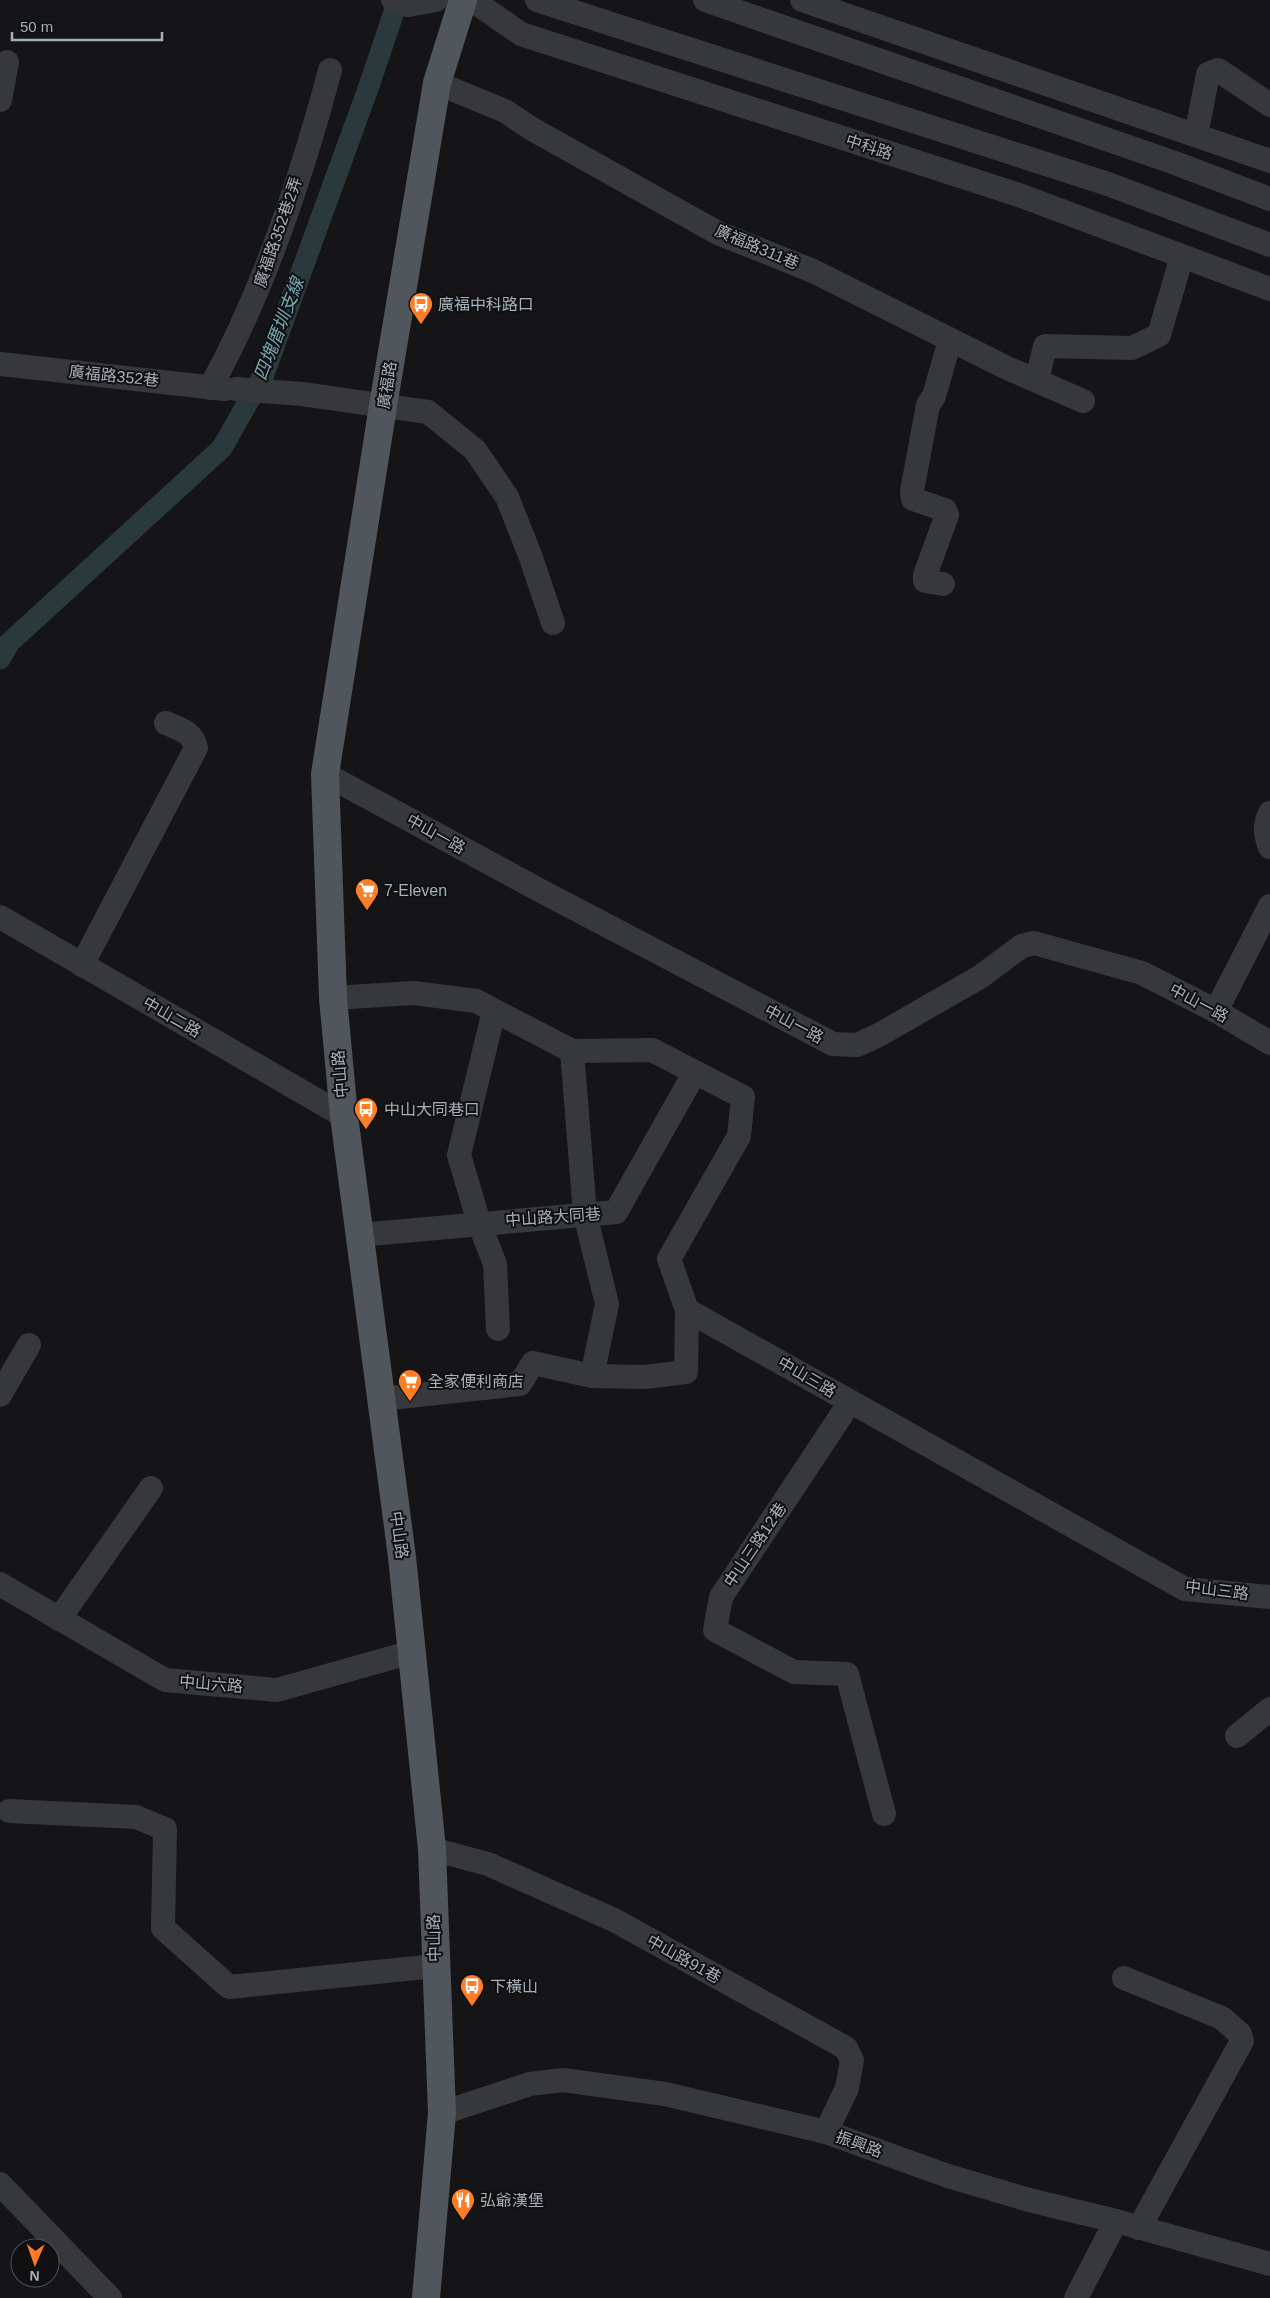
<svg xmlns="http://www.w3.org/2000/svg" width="1270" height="2298" font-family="Arial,'Noto Sans TC',sans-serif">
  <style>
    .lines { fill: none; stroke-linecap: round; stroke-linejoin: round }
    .canal { stroke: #2a393c; stroke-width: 21 }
    .minor { stroke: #36383c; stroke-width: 24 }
    .major { stroke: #51565c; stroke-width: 28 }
    .labels { text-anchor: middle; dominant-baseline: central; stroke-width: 4; stroke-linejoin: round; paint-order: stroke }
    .street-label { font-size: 16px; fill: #a6b0b8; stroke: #101012 }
    .poi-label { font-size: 16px; fill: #a6b0b8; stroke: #101012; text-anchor: start }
    .water-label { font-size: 18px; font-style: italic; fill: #79aab7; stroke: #101012 }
  </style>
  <rect width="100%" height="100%" fill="#151517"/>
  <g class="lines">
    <polyline class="canal" points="0,659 9,643 222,448 264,374 369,86 398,0"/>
    <g class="minor">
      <polyline points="393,0 408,5 436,0"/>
      <polyline points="472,0 521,34 1019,195 1270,289"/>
      <polyline points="537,0 1108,184 1270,245"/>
      <polyline points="705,0 1175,163 1270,199"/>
      <polyline points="802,0 1270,161"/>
      <polyline points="437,83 505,111 532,129 718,233 813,271 1007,368 1083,401"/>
      <polyline points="0,100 7,62"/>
      <polyline points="1196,135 1208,74 1218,70 1270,105"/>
      <polyline points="0,364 225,389"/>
      <polyline points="1037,380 1045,346 1132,348 1159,335 1182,256"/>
      <path d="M210,388C263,292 302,176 330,70"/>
      <polyline points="236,389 302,394 428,412 475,450 507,497 530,555 553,623"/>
      <polyline points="943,584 925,581 925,575 947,515 945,510 913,499 912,491 928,405 934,396 950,340"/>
      <polyline points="325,774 541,891 833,1044 857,1045 877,1036 980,977 1022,946 1034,943 1142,973 1216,1011 1270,1043"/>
      <path d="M1270,813C1264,825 1265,834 1270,847"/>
      <polyline points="0,917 344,1116"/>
      <path d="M82,965L196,748C193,732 180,729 166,723"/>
      <polyline points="333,998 414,993 476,1001 572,1051 652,1050 743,1097 739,1136 669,1259 687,1310"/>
      <polyline points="494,1011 459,1155 479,1223 495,1264 498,1329"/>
      <polyline points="1216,1011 1270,906"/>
      <polyline points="572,1051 585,1214 607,1304 592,1376"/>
      <polyline points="359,1235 616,1212 695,1072"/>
      <polyline points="0,1395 29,1345"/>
      <polyline points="381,1399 520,1384 533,1363 592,1376 645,1377 686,1372 687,1310 1185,1589 1270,1597"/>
      <polyline points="850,1402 721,1597 715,1630 794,1672 847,1674 884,1814"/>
      <polyline points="0,1584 165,1680 277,1690 412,1652"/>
      <polyline points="59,1619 151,1488"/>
      <polyline points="1237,1736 1270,1709"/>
      <polyline points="9,1811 136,1817 165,1829 163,1928 229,1987 435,1966"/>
      <polyline points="432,1849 488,1864 614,1920 846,2048 852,2060 847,2088 826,2132"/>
      <polyline points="1124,1978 1222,2018 1240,2034 1242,2041 1139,2228"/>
      <polyline points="442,2113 530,2084 563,2080 665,2094 826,2132 948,2176 1029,2200 1116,2221 1270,2264"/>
      <polyline points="0,2184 110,2298"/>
      <polyline points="1076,2298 1116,2221"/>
    </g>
    <polyline class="major" points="426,2298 442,2113 432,1849 402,1557 344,1116 333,998 325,774 383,406 437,83 463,0"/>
  </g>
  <defs>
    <g id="bus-pin" transform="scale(1.25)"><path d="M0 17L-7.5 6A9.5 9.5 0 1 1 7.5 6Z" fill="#ff7e25" stroke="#101012"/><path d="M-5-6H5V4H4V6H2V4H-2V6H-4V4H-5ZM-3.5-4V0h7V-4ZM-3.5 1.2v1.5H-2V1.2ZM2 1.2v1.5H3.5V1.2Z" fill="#fff"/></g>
    <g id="supermarket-pin" transform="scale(1.25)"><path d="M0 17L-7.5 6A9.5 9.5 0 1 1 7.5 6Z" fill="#ff7e25" stroke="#101012"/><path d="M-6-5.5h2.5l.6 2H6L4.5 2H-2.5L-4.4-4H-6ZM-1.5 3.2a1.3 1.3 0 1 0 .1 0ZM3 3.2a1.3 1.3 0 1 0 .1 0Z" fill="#fff"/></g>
    <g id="restaurant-pin" transform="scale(1.25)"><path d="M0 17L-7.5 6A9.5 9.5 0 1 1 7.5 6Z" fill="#ff7e25" stroke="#101012"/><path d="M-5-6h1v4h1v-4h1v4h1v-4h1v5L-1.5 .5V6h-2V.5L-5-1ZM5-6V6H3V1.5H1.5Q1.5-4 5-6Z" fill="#fff"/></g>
  </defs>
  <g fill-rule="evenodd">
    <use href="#bus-pin" x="421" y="304"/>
    <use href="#supermarket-pin" x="367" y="890"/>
    <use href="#bus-pin" x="366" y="1109"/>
    <use href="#supermarket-pin" x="410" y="1381"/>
    <use href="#bus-pin" x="472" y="1986"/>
    <use href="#restaurant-pin" x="463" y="2200"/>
  </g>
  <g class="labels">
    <g class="street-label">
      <text transform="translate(869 147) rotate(18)">中科路</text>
      <text transform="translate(278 232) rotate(-71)">廣福路352巷2弄</text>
      <text transform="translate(757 247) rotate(23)">廣福路311巷</text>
      <text transform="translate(114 376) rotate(6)">廣福路352巷</text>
      <text transform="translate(387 385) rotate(-81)">廣福路</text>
      <text transform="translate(436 834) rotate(29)">中山一路</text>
      <text transform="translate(1199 1003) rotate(28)">中山一路</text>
      <text transform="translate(172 1017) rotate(30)">中山二路</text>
      <text transform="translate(794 1024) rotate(28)">中山一路</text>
      <text transform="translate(340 1074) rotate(-95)">中山路</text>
      <text transform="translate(553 1217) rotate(-4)">中山路大同巷</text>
      <text transform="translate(807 1377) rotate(30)">中山三路</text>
      <text transform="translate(399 1535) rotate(82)">中山路</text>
      <text transform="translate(755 1545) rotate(-56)">中山三路12巷</text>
      <text transform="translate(1217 1590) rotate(7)">中山三路</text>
      <text transform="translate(211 1684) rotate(5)">中山六路</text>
      <text transform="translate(434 1938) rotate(-91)">中山路</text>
      <text transform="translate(684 1959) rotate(29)">中山路91巷</text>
      <text transform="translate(859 2144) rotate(20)">振興路</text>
    </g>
    <g class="poi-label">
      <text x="438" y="304">廣福中科路口</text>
      <text x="384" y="890">7-Eleven</text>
      <text x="384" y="1109">中山大同巷口</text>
      <text x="428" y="1381">全家便利商店</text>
      <text x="490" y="1986">下橫山</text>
      <text x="480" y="2200">弘爺漢堡</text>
    </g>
    <g class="water-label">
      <text transform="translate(279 329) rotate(-69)">四塊厝圳支線</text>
    </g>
  </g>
  <g transform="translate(35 2263) rotate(182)"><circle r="24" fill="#101012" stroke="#4c5054"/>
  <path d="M0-4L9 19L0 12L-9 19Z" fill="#ff7e25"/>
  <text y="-8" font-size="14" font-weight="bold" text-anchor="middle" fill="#a6b0b8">N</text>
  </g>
  <path d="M12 32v8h150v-8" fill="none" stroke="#a6b0b8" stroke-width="2.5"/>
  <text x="20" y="32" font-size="15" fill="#a6b0b8" stroke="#101012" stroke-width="4" paint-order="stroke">50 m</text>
</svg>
